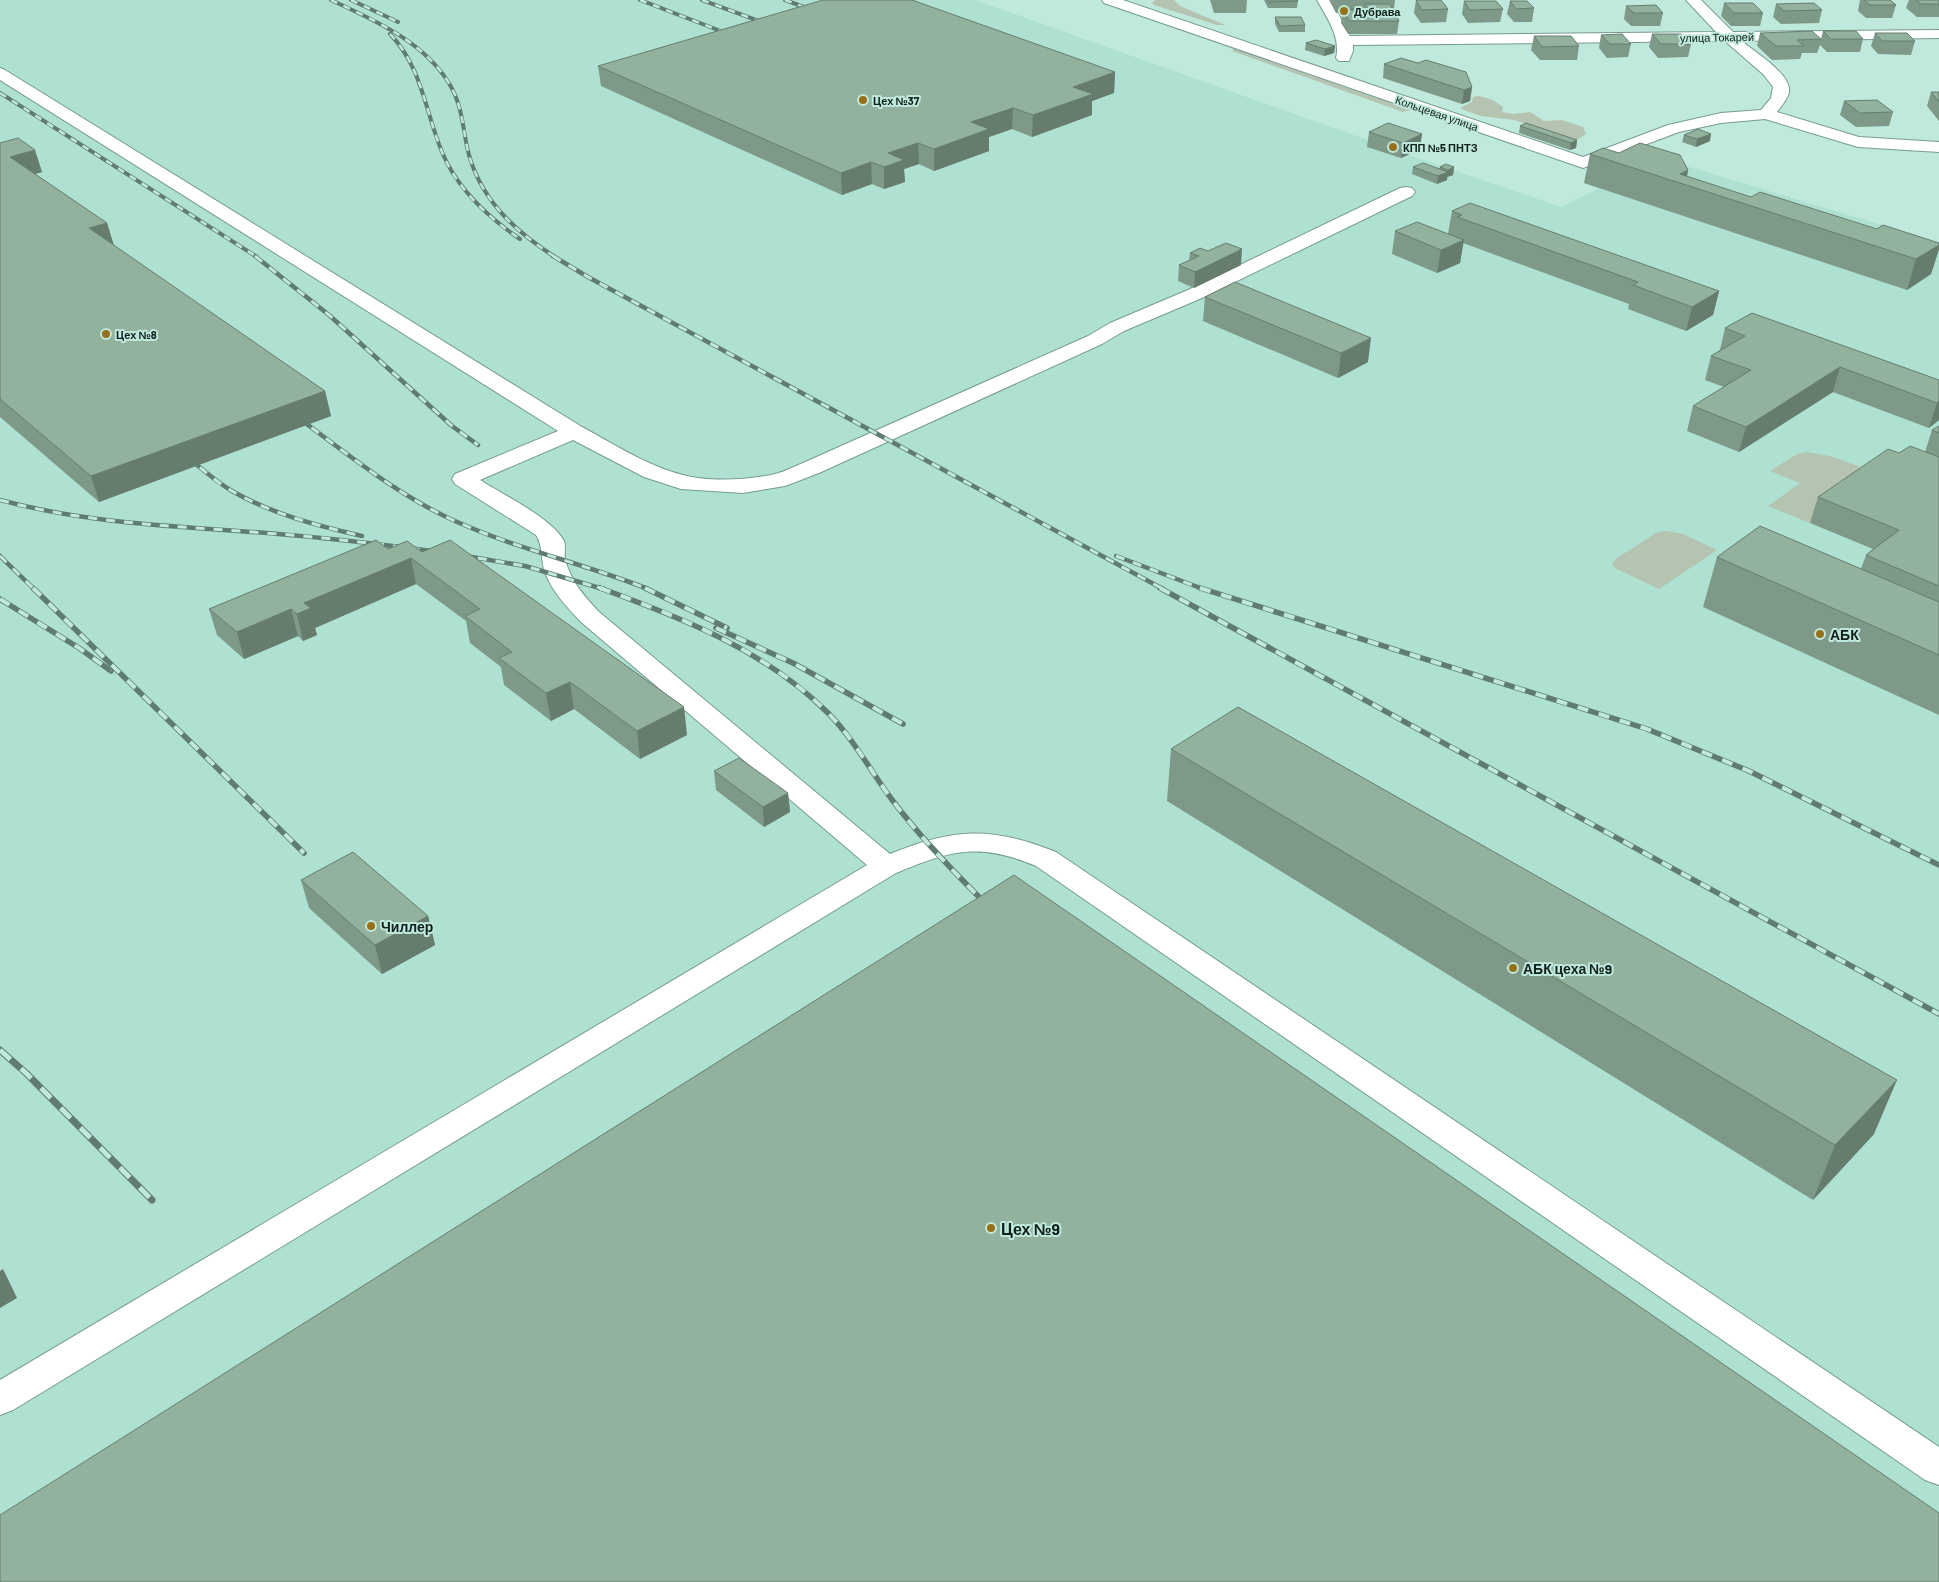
<svg xmlns="http://www.w3.org/2000/svg" width="1939" height="1582" font-family="Barlow,sans-serif">
  <style>
    .built { fill: #aee1d2 }
    .green { fill: #b5c4b0 }
    .lines { fill: none; stroke-linecap: round; stroke-linejoin: round }
    .minor-casing { stroke: #759b91; stroke-width: 2 }
    .minor { fill: #fff; fill-rule: evenodd }
    .rail-far3-casing { stroke: #607b73; stroke-width: 4 }
    .rail-far2-casing { stroke: #607b73; stroke-width: 4.5 }
    .rail-far1-casing { stroke: #607b73; stroke-width: 5.5 }
    .rail-casing { stroke: #607b73; stroke-width: 7 }
    .rail-far3 { stroke: #c0e9dd; stroke-width: 2.5; stroke-dasharray: 7; stroke-linecap: butt }
    .rail-far2 { stroke: #c0e9dd; stroke-width: 3; stroke-dasharray: 9; stroke-linecap: butt }
    .rail-far1 { stroke: #c0e9dd; stroke-width: 4; stroke-dasharray: 11; stroke-linecap: butt }
    .rail { stroke: #c0e9dd; stroke-width: 5; stroke-dasharray: 14; stroke-linecap: butt }
    .wall { fill: #7e9987 }
    .shaded-wall { fill: #667d6e }
    .building { fill: #92b29d; stroke: #667d6e }
    .poi-dot { fill: #96701a; stroke: #c0e9dd; stroke-width: 2 }
    .labels { text-anchor: middle; dominant-baseline: central; stroke-width: 4; stroke-linejoin: round; paint-order: stroke }
    .far-poi-label { font-size: 11px; font-weight: bold; fill: #101f1b; stroke: #c0e9dd; text-anchor: start }
    .far-street-label { font-size: 11px; fill: #101f1b; stroke: #c0e9dd }
    .poi-label { font-size: 14px; font-weight: bold; fill: #101f1b; stroke: #c0e9dd; text-anchor: start }
    .near-poi-label { font-size: 16px; font-weight: bold; fill: #101f1b; stroke: #c0e9dd; text-anchor: start }
  </style>
  <rect width="100%" height="100%" fill="#c0e9dd"/>
  <polygon class="built" points="0,0 975,0 1376,143 1386,138 1420,149 1409,155 1561,207 1598,189 1584,183 1597,176 1660,158 1928,239 1923,242 1939,247 1939,1582 0,1582"/>
  <g class="green">
    <polygon points="1155,0 1174,0 1180,6 1225,25 1217,25 1154,5 1152,3"/>
    <polygon points="1235,48 1411,110 1403,112 1232,51"/>
    <polygon points="1479,96 1493,100 1503,107 1502,112 1513,114 1530,112 1544,121 1562,120 1583,127 1586,134 1577,140 1514,120 1481,116 1461,109 1462,107 1472,102 1473,97"/>
    <polygon points="1806,452 1830,456 1880,474 1810,523 1768,506 1800,483 1770,471 1797,454"/>
    <polygon points="1666,531 1683,534 1717,550 1659,589 1615,568 1612,563 1617,558 1656,533"/>
  </g>
  <g class="lines">
    <g class="minor-casing">
      <g id="minor">
        <path d="M1102,0H1123L1583,157L1668,125L1721,113L1761,110L1771,98L1773,87L1764,75L1725,41L1353,45V51L1349,61H1339L1336,58C1341,37 1327,18 1317,0H1331L1350,36L1716,32L1686,0H1701L1733,32L1939,30V38L1742,41C1754,52 1792,74 1789,92C1788,99 1781,106 1777,112L1859,137L1939,142V152L1858,147L1765,119L1721,123L1679,132L1583,168L1104,3Z"/>
        <path d="M0,68L5,70L582,427C614,444 647,466 683,475C708,482 745,480 771,475C782,473 793,467 803,463L1088,336L1110,323L1188,290L1400,188L1406,187L1412,188L1415,192L1412,196L1202,298L1124,331L1102,344L819,473L785,486L743,493L681,489L644,477L573,440L480,480C502,494 553,519 564,541C566,547 564,554 565,560C572,582 583,595 599,612L890,854C953,828 992,826 1056,852L1939,1447V1485L1925,1480L1036,866C979,842 951,850 896,873L13,1410L0,1415V1380L867,865L581,622C568,608 554,594 546,575C540,562 544,547 536,535L455,484L452,479L455,474L558,431L0,80Z"/>
      </g>
    </g>
    <use href="#minor" class="minor"/>
    <g class="rail-far3-casing">
      <g id="rail-far3">
        <path d="M331,0C374,20 425,42 450,85C461,103 463,126 467,147C478,197 513,230 555,257"/>
        <polyline points="351,0 398,22"/>
        <polyline points="640,0 731,35"/>
        <polyline points="702,0 767,24"/>
        <polyline points="785,0 815,11"/>
        <path d="M390,34C422,67 425,111 442,152C457,189 488,217 520,239"/>
        <polyline points="0,93 257,257"/>
      </g>
    </g>
    <g class="rail-far2-casing">
      <g id="rail-far2">
        <polyline points="255,256 329,315 452,426 478,445"/>
        <polyline points="553,256 588,277 1163,589"/>
        <path d="M297,417C348,454 397,495 455,521C517,549 585,564 648,589"/>
        <path d="M186,456C201,468 215,481 232,491C272,514 318,526 362,536"/>
        <path d="M0,500C93,525 183,526 278,534C332,538 386,545 440,552"/>
        <polyline points="460,555 525,566 603,589"/>
        <polyline points="0,556 34,589"/>
        <polyline points="1116,556 1203,589"/>
        <polyline points="597,587 604,589"/>
      </g>
    </g>
    <g class="rail-far1-casing">
      <g id="rail-far1">
        <polyline points="33,588 304,853"/>
        <polyline points="600,588 603,589"/>
        <path d="M600,588C682,618 765,650 828,713C854,739 871,772 893,801C920,837 951,869 982,900L991,906"/>
        <polyline points="645,588 727,628"/>
        <polyline points="1160,588 1939,1014"/>
        <polyline points="1200,588 1647,729 1749,771 1939,865"/>
        <polyline points="0,599 79,648 111,671"/>
        <polyline points="716,628 793,663 903,724"/>
      </g>
    </g>
    <g class="rail-casing">
      <polyline id="rail" points="0,1050 26,1073 152,1200"/>
    </g>
    <use href="#rail-far3" class="rail-far3"/>
    <use href="#rail-far2" class="rail-far2"/>
    <use href="#rail-far1" class="rail-far1"/>
    <use href="#rail" class="rail"/>
  </g>
  <g class="wall">
    <polygon points="1210,0 1247,0 1246,13 1214,13"/>
    <polygon points="1264,0 1297,0 1298,1 1297,8 1268,8"/>
    <polygon points="1329,0 1395,0 1394,9 1392,9 1399,21 1397,34 1348,34 1341,23 1342,13 1336,13"/>
    <polygon points="1416,0 1448,9 1446,22 1421,23 1414,13"/>
    <polygon points="1860,0 1890,0 1896,5 1892,18 1866,18 1858,11"/>
    <polygon points="1909,0 1939,0 1939,17 1917,17 1906,8"/>
    <polygon points="1464,1 1503,9 1500,22 1468,23 1462,14"/>
    <polygon points="1510,1 1534,8 1532,22 1514,22 1507,14"/>
    <polygon points="1724,3 1763,13 1760,26 1731,26 1721,16"/>
    <polygon points="1776,4 1822,10 1819,23 1781,24 1773,17"/>
    <polygon points="1626,6 1663,13 1660,26 1631,26 1624,19"/>
    <polygon points="1275,17 1305,25 1305,32 1279,32 1275,24"/>
    <polygon points="1823,31 1863,39 1860,52 1827,52 1820,45 1817,53 1802,53 1800,59 1772,60 1757,46 1760,33 1821,39"/>
    <polygon points="1875,33 1915,41 1911,55 1878,54 1871,46"/>
    <polygon points="1652,34 1691,44 1688,57 1658,58 1649,47"/>
    <polygon points="1601,35 1631,44 1628,57 1607,58 1599,48"/>
    <polygon points="1534,36 1579,46 1577,60 1540,60 1531,50"/>
    <polygon points="1306,43 1335,46 1334,53 1324,56 1305,50"/>
    <polygon points="1418,63 1472,87 1470,101 1462,104 1383,78 1384,64"/>
    <polygon points="598,66 1115,72 1114,93 1092,101 1092,115 1032,137 1012,129 989,137 989,151 934,171 919,164 904,169 905,182 884,189 872,184 842,195 601,86"/>
    <polygon points="1931,92 1939,92 1939,121 1927,106"/>
    <polygon points="1844,101 1893,112 1889,126 1856,127 1840,115"/>
    <polygon points="1520,126 1577,140 1576,148 1570,150 1519,133"/>
    <polygon points="1369,132 1420,149 1401,158 1367,147"/>
    <polygon points="1684,135 1710,141 1696,147 1682,142"/>
    <polygon points="0,143 42,172 35,174 107,223 114,246 325,391 331,416 99,502 0,417"/>
    <polygon points="1619,153 1688,170 1687,177 1751,197 1877,229 1939,243 1939,249 1931,274 1907,290 1584,183 1590,154"/>
    <polygon points="1413,167 1439,169 1440,167 1454,167 1453,175 1447,177 1447,180 1437,184 1412,174"/>
    <polygon points="1452,211 1719,291 1713,315 1686,331 1628,309 1629,304 1463,243 1460,263 1437,273 1392,254 1395,231 1448,234"/>
    <polygon points="1190,253 1241,265 1194,288 1178,281 1179,265 1189,260"/>
    <polygon points="1205,297 1368,362 1338,378 1203,321"/>
    <polygon points="1725,328 1939,380 1939,420 1929,428 1833,392 1739,452 1687,431 1693,406 1724,387 1705,380 1711,356 1720,350"/>
    <polygon points="1939,426 1939,715 1703,607 1717,557 1861,569 1866,555 1873,549 1810,523 1818,497 1899,453 1925,452 1932,430"/>
    <polygon points="407,541 687,735 640,759 574,709 551,721 504,685 501,667 470,643 466,621 416,584 315,628 317,635 303,641 298,636 244,659 217,635 209,609 388,549"/>
    <polygon points="1171,749 1874,1134 1813,1200 1167,801"/>
    <polygon points="714,771 788,793 790,812 764,827 716,790"/>
    <polygon points="301,880 428,916 435,945 382,974 309,908"/>
  </g>
  <g class="shaded-wall">
    <polygon points="1335,46 1334,53 1324,56 1325,49"/>
    <polygon points="1115,72 1114,93 1092,101 1092,115 1032,137 1033,115 1073,87"/>
    <polygon points="1472,87 1470,101 1462,104 1464,90"/>
    <polygon points="1013,108 1012,129 989,137 989,151 934,171 934,149 971,122"/>
    <polygon points="1422,134 1420,149 1401,158 1403,143"/>
    <polygon points="1711,134 1710,141 1696,147 1697,139"/>
    <polygon points="1577,140 1576,148 1570,150 1571,143"/>
    <polygon points="918,143 919,164 904,169 905,182 884,189 884,167 888,153"/>
    <polygon points="35,150 42,172 17,179 10,157"/>
    <polygon points="871,162 872,184 842,195 841,173"/>
    <polygon points="1454,167 1453,175 1447,177 1448,170"/>
    <polygon points="1688,170 1685,185 1680,174"/>
    <polygon points="1448,172 1447,180 1437,184 1438,176"/>
    <polygon points="107,223 114,246 89,228"/>
    <polygon points="1464,240 1460,263 1437,273 1441,250"/>
    <polygon points="1939,245 1939,249 1931,274 1907,290 1916,259"/>
    <polygon points="1242,249 1241,265 1194,288 1195,272"/>
    <polygon points="1719,291 1713,315 1686,331 1692,307"/>
    <polygon points="1371,338 1368,362 1338,378 1341,353"/>
    <polygon points="1840,367 1833,392 1739,452 1746,427"/>
    <polygon points="325,391 331,416 99,502 91,476"/>
    <polygon points="1939,401 1939,420 1929,428 1937,403"/>
    <polygon points="411,558 416,584 315,628 317,635 303,641 297,614 304,603"/>
    <polygon points="291,609 298,636 244,659 237,632"/>
    <polygon points="570,682 574,709 551,721 546,693"/>
    <polygon points="684,707 687,735 640,759 637,731"/>
    <polygon points="788,793 790,812 764,827 763,807"/>
    <polygon points="428,916 435,945 382,974 375,945"/>
    <polygon points="1897,1080 1874,1134 1813,1200 1835,1145"/>
    <polygon points="3,1269 17,1298 0,1308 0,1271"/>
  </g>
  <g class="building">
    <polygon points="823,0 912,0 1115,72 1073,87 1093,94 1033,115 1013,108 971,122 989,129 934,149 918,143 888,153 904,160 884,167 871,162 841,173 598,66"/>
    <polygon points="1268,0 1297,0 1298,1 1269,2"/>
    <polygon points="1416,0 1441,0 1448,9 1422,10"/>
    <polygon points="1864,0 1890,0 1896,5 1870,5"/>
    <polygon points="1916,0 1939,0 1939,4 1921,4"/>
    <polygon points="1464,1 1496,1 1503,9 1470,10"/>
    <polygon points="1510,1 1527,1 1534,8 1516,9"/>
    <polygon points="1724,3 1753,3 1763,13 1734,13"/>
    <polygon points="1814,3 1822,10 1784,11 1776,4"/>
    <polygon points="1365,4 1390,4 1399,21 1349,21 1343,10 1368,9"/>
    <polygon points="1656,5 1663,13 1634,13 1626,6"/>
    <polygon points="1275,17 1301,17 1305,25 1280,26"/>
    <polygon points="1812,31 1821,39 1797,40 1804,46 1776,46 1760,33"/>
    <polygon points="1823,31 1856,31 1863,39 1831,39"/>
    <polygon points="1875,33 1907,33 1915,41 1882,41"/>
    <polygon points="1622,34 1631,44 1610,44 1601,35"/>
    <polygon points="1652,34 1681,34 1691,44 1661,44"/>
    <polygon points="1534,36 1571,36 1579,46 1542,47"/>
    <polygon points="1316,40 1335,46 1325,49 1306,43"/>
    <polygon points="1401,58 1418,63 1426,60 1466,72 1472,87 1464,90 1384,64"/>
    <polygon points="1931,92 1939,92 1939,102"/>
    <polygon points="1877,100 1893,112 1860,113 1844,101"/>
    <polygon points="1388,123 1422,134 1403,143 1369,132"/>
    <polygon points="1526,123 1577,140 1571,143 1520,126"/>
    <polygon points="1698,129 1711,134 1697,139 1684,135"/>
    <polygon points="18,138 35,150 10,157 107,223 89,228 325,391 91,476 0,399 0,143"/>
    <polygon points="1640,143 1680,155 1688,170 1680,174 1751,197 1760,192 1877,229 1883,225 1939,243 1939,245 1916,259 1590,154 1603,148 1619,153"/>
    <polygon points="1423,163 1448,172 1438,176 1413,167"/>
    <polygon points="1446,164 1454,167 1448,170 1440,167"/>
    <polygon points="1470,203 1719,291 1692,307 1633,285 1638,282 1457,217 1462,215 1452,211"/>
    <polygon points="1417,222 1464,240 1441,250 1395,231"/>
    <polygon points="1226,243 1242,249 1195,272 1179,265 1199,256 1190,253 1200,248 1208,251"/>
    <polygon points="1235,282 1371,338 1341,353 1205,297"/>
    <polygon points="1752,313 1939,380 1939,401 1937,403 1840,367 1746,427 1693,406 1751,370 1711,356 1745,336 1725,328"/>
    <polygon points="1939,426 1939,433 1932,430"/>
    <polygon points="1910,446 1939,457 1939,586 1866,555 1899,530 1818,497 1888,449 1899,453"/>
    <polygon points="1760,526 1939,602 1939,655 1717,557"/>
    <polygon points="376,540 388,549 407,541 422,552 450,540 684,707 637,731 570,682 546,693 499,658 512,652 465,616 480,609 411,558 304,603 311,608 297,614 291,609 237,632 209,609"/>
    <polygon points="1238,707 1897,1080 1835,1145 1171,749"/>
    <polygon points="739,758 788,793 763,807 714,771"/>
    <polygon points="353,852 428,916 375,945 301,880"/>
    <polygon points="1014,875 1939,1513 1939,1582 0,1582 0,1515"/>
  </g>
  <g class="poi-dot">
    <circle cx="1344" cy="11" r="5"/>
    <circle cx="863" cy="100" r="5"/>
    <circle cx="1393" cy="147" r="5"/>
    <circle cx="106" cy="334" r="5"/>
    <circle cx="1820" cy="634" r="5"/>
    <circle cx="371" cy="926" r="5"/>
    <circle cx="1513" cy="968" r="5"/>
    <circle cx="991" cy="1228" r="5"/>
  </g>
  <g class="labels">
    <g class="far-poi-label">
      <text x="1354" y="11">Дубрава</text>
      <text x="873" y="100">Цех №37</text>
      <text x="1403" y="147">КПП №5 ПНТЗ</text>
      <text x="116" y="334">Цех №8</text>
    </g>
    <g class="far-street-label">
      <text transform="translate(1717 37) rotate(-1)">улица Токарей</text>
      <text transform="translate(1437 113) rotate(19)">Кольцевая улица</text>
    </g>
    <g class="poi-label">
      <text x="1830" y="634">АБК</text>
      <text x="381" y="926">Чиллер</text>
      <text x="1523" y="968">АБК цеха №9</text>
    </g>
    <g class="near-poi-label">
      <text x="1001" y="1228">Цех №9</text>
    </g>
  </g>
</svg>
